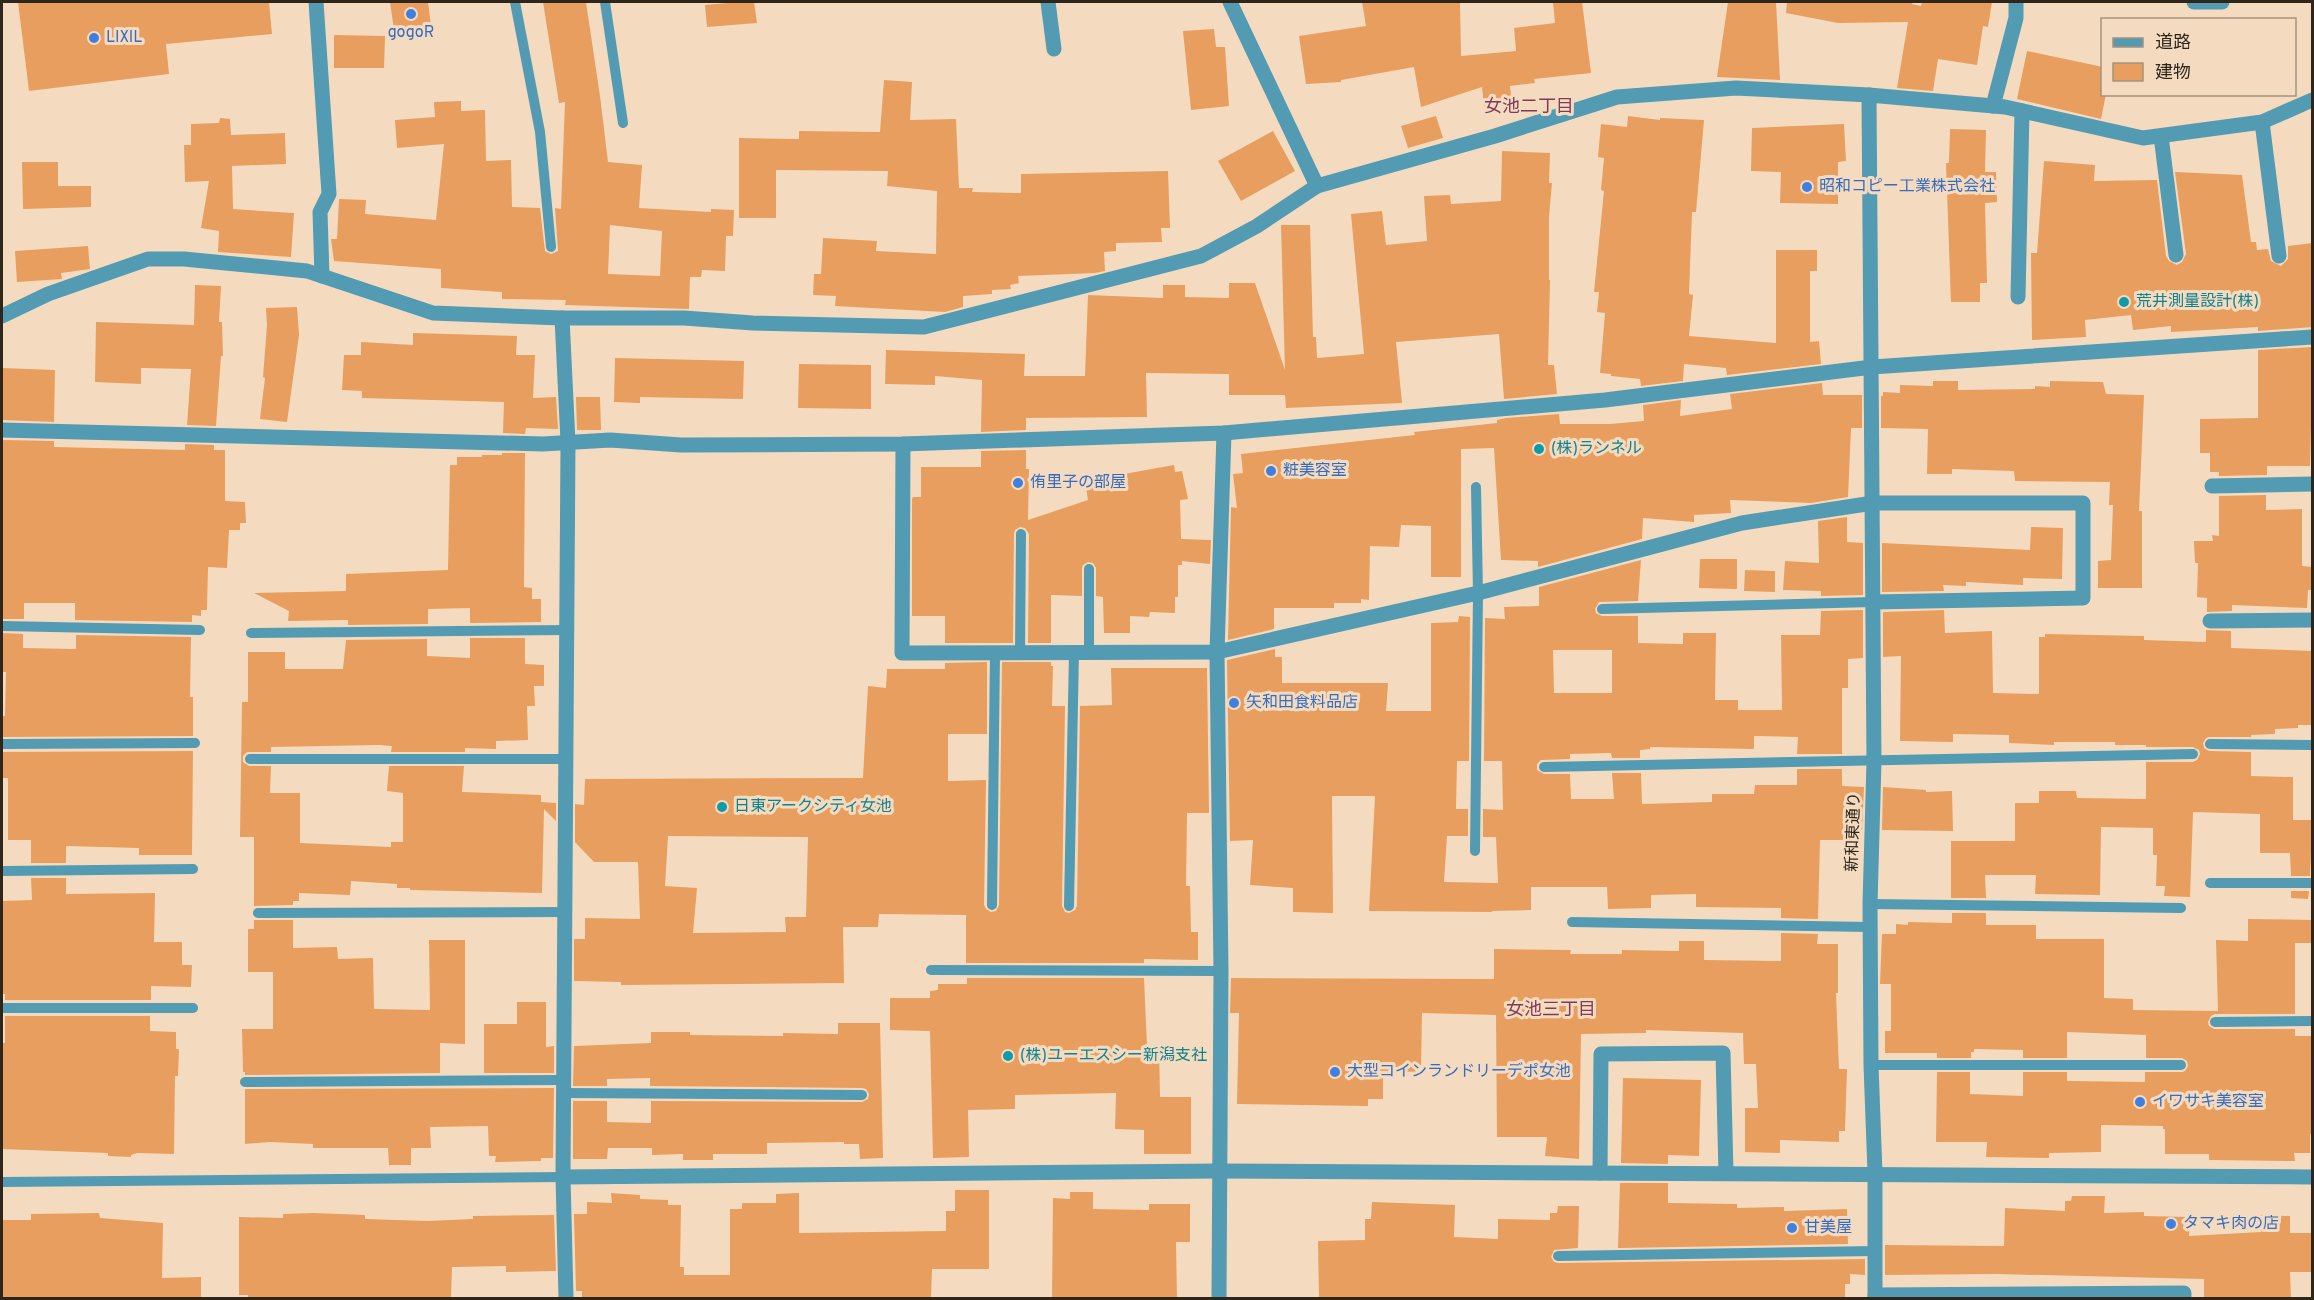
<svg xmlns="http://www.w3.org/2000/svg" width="2314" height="1300" font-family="Overpass,'Noto Sans JP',sans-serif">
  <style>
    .building { fill: #e89e5e; fill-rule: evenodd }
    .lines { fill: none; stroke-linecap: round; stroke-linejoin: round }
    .service { stroke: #529bb3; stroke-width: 10 }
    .minor { stroke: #529bb3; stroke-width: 15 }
    .shop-dot { fill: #3f7fe0; stroke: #f4dbc0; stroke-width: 2 }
    .culture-dot { fill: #0f9aa8; stroke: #f4dbc0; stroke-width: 2 }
    .labels { text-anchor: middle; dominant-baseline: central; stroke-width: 6; stroke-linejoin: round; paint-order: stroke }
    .shop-label { font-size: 16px; fill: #366cbe; stroke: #f4dbc0; text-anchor: start }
    .culture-label { font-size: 16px; fill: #0d838f; stroke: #f4dbc0; text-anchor: start }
    .street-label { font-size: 16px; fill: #2f261b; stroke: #f4dbc0 }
    .neighbourhood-label { font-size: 18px; fill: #7f3b59; stroke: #f4dbc0 }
  </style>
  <rect width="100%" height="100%" fill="#f4dbc0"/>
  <g class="building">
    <polygon points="18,2 269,2 272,34 166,44 169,74 29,91"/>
    <polygon points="390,2 428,2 431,26 394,30"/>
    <path d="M543,2H586L600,96L608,162L642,165L639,208L711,212V209L734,210L733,236H726L725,271L702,270L701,277H690L689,309L565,305L566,300L502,299V292L441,288V269L334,261L331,239H337L339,199L366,200L365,214L436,220L444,144L397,148L395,120L435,117L434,102L461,101V111L485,110L486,161L511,160L512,207L540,208L545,251L551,254L558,251L555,208L561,209L565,102L559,103ZM610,225L662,231L660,276L608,274Z"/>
    <polygon points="740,2 754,2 757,23 707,27 705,5"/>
    <polygon points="1362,2 1460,2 1461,56 1516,51 1514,28 1555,23 1553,2 1582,2 1591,73 1534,79 1535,83 1510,86 1512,104 1484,107 1482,87 1421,107 1414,67 1341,80 1341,82 1306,84 1299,36 1366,26"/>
    <polygon points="1728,2 1776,2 1780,80 1717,77"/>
    <polygon points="1787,2 1912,2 1912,4 1921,6 1922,2 1992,2 1988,27 1983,26 1977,65 1938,59 1933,91 1897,88 1908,22 1838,23 1786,13"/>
    <polygon points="1214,29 1216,47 1225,47 1229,106 1191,110 1183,31"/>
    <polygon points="334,35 385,36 384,68 334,68"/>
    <polygon points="2027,51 2103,67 2103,94 2106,94 2101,119 2017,99"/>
    <polygon points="884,80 912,82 910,120 956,119 959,188 973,188 972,192 1021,193 1021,174 1168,171 1170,228 1161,228 1162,242 1116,243 1116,251 1104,252 1105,271 1095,273 1018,276 1019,283 1010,285 1011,289 992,290 992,294 963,296 963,307 945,312 835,306 836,296 813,295 814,274 821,274 823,238 877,241 876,251 936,254 937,191 887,186 888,171 776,170 776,218 739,218 739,138 799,139 799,131 880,132"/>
    <polygon points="1436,116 1443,138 1408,148 1401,126"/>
    <polygon points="1628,116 1660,120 1660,118 1704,120 1696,212 1692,212 1689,294 1693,295 1689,336 1776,343 1776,250 1817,250 1817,271 1810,271 1810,342 1819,341 1821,364 1727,375 1726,368 1684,364 1683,381 1641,386 1640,379 1611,376 1611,374 1600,373 1605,313 1597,312 1599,292 1594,292 1604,191 1601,190 1604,158 1598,157 1601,124 1627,127"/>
    <polygon points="220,118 230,119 231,135 285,133 286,164 232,166 233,209 294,213 291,257 218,252 219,231 201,228 209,181 185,182 184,145 191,145 191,124 219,123"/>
    <polygon points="1844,124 1846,161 1838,162 1838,204 1780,203 1781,172 1751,171 1752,128"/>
    <polygon points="1950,129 1986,130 1985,172 1996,172 1997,202 1985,203 1987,283 1980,283 1980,302 1951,302 1946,163 1949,163"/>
    <polygon points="1273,131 1295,171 1241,201 1218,161"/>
    <polygon points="1502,151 1550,153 1549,183 1552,183 1549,217 1549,280 1550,280 1548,365 1554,365 1557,394 1504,399 1499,334 1396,342 1402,403 1286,408 1285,395 1229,395 1229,374 1146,373 1147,417 1026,418 1026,430 981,432 982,380 935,376 935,385 885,384 886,350 1025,354 1024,376 1085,376 1088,295 1163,298 1163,285 1185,285 1185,297 1229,298 1229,283 1255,283 1285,370 1281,225 1310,225 1313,337 1316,337 1317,358 1364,354 1351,214 1382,211 1386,245 1427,241 1424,196 1450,195 1451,204 1501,201"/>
    <polygon points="2044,161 2095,165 2094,181 2157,180 2166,256 2169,261 2177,265 2182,262 2186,254 2175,172 2242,175 2251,242 2256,242 2257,250 2268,249 2271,261 2281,266 2288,259 2288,246 2313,243 2313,327 2258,331 2258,327 2171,332 2171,326 2133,330 2131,315 2085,320 2086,337 2032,340 2031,253 2037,253"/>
    <polygon points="22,162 58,162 58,186 91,186 91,207 23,209"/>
    <polygon points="88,246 90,269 61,273 62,279 17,282 15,251"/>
    <polygon points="195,285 221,286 219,322 222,322 223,356 221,356 216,426 187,425 191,369 141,368 141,384 95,382 96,322 194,325"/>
    <polygon points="297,307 299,335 287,422 260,419 265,378 263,377 267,325 266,308"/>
    <polygon points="413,333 517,336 516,355 535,355 533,398 556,397 558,429 526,428 525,434 503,433 504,402 362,398 362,391 342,390 344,355 361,355 361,342 413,345"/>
    <polygon points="2313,347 2310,466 2267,466 2267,475 2219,476 2219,472 2210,472 2210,453 2200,453 2200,419 2258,418 2258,350"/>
    <polygon points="615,358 744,361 743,399 640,397 640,403 614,402"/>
    <polygon points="799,364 871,365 871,409 798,408"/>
    <polygon points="2,368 55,370 54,422 2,420"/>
    <polygon points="1933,381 1958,381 1958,390 2035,389 2035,386 2050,387 2050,381 2103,382 2106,394 2144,395 2139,511 2142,511 2142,588 2098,588 2098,561 2111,560 2113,505 2109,505 2110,482 2015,481 2014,471 1952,469 1952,474 1927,474 1928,429 1881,428 1881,396 1883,396 1883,392 1900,393 1900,385 1933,386"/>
    <polygon points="1822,383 1823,395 1862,395 1862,428 1851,428 1848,497 1811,503 1730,500 1731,513 1694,515 1694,522 1643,518 1642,539 1538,567 1538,561 1501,560 1494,448 1461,449 1461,577 1431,577 1431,526 1401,525 1399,547 1370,546 1369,600 1361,599 1361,603 1334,603 1334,608 1274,608 1274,629 1228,640 1231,507 1237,508 1233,474 1243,473 1241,454 1415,435 1414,432 1497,423 1497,420 1506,418 1559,414 1560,424 1610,424 1644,421 1643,405 1681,400 1680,416 1732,409 1730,394"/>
    <polygon points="576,397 600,397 601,430 577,430"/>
    <polygon points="2,440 54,441 54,447 185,450 185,444 214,445 214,450 225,450 225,501 245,502 246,523 240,523 240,530 229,530 227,568 208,567 207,610 201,610 201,616 192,615 192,622 75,620 75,603 24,603 24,619 2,619"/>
    <polygon points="1026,450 1026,469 1029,469 1028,520 1088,500 1085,481 1174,465 1175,472 1182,471 1188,499 1180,500 1181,539 1211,540 1210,564 1182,561 1182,565 1178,565 1178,597 1175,597 1175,613 1150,612 1149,617 1130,616 1130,633 1104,633 1103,597 1096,596 1096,568 1093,563 1088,562 1083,565 1082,568 1082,596 1051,595 1051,643 1028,643 1029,534 1025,528 1020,527 1015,530 1014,534 1013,643 945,643 945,616 912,616 912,499 913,497 921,497 921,467 981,467 981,451"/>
    <polygon points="502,453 525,453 524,587 532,588 532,599 541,599 541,622 470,623 470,608 428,609 428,624 348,625 348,620 288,621 289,611 254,593 346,591 346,574 448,570 450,465 457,465 457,457 482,457 482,455 502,455"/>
    <polygon points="2266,495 2266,510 2302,509 2302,566 2313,567 2313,590 2308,590 2307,608 2232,605 2232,611 2207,612 2207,598 2197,597 2198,563 2195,563 2194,541 2213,541 2212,535 2219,536 2219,496"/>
    <polygon points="1847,517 1847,542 1863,543 1863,595 1821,596 1821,591 1783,590 1785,561 1819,563 1818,521"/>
    <polygon points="2031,527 2063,528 2062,579 2023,578 2023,585 1966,582 1966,586 1943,585 1944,591 1882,592 1882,543 2030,550"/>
    <polygon points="1700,559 1737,559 1737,589 1699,588"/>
    <path d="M1641,560L1638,601L1599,602L1595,609L1596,613L1602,616H1638V643L1683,644V633H1716L1715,700H1738V710H1782L1781,635H1820L1821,611L1863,610V658L1848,659V688H1842V754H1797L1798,737L1754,736V749L1650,747V749L1640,750V758H1612L1611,753L1570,754V759L1541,760L1537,764V770L1544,774H1570L1571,799H1614L1612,773H1641L1642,804L1712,802V794H1754L1755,785H1797V769H1842V786L1864,787L1862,830L1847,829V840H1820L1818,919L1781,918V908L1696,907V894L1651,895V908L1608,909L1607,887H1531V910L1492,911V912L1369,911L1375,796H1332L1333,913L1293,912V888L1250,885L1253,840L1230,841L1227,660L1275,649V657H1282V683H1388L1386,711H1431V623L1458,622L1459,616L1470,617L1469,761H1457L1456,809H1468V836H1447L1444,882L1498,883L1496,837H1483V809L1503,810L1502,761H1484L1485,618L1505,619L1504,607L1539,606V587ZM1553,650H1612V693H1554Z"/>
    <polygon points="1745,570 1775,571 1775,592 1744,591"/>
    <polygon points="1944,610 1945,633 1992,631 1993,693 2039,694 2039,637 2045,637 2045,634 2144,636 2144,640 2206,642 2206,630 2231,631 2231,648 2313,651 2313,725 2298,725 2298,728 2275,729 2275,734 2251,735 2251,737 2209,737 2206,738 2203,743 2204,748 2209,751 2251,752 2251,776 2293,777 2293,820 2313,820 2313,852 2311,852 2310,876 2291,876 2290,853 2260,853 2260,814 2193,812 2190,897 2164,896 2165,886 2156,886 2157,855 2153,855 2153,828 2101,827 2100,895 2035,894 2036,875 1985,875 1986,898 1951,898 1951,841 2015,841 2015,803 2039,803 2039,791 2076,791 2077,798 2146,799 2146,762 2193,762 2197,760 2200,754 2199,750 2193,747 2146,747 2146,745 2115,745 2115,742 2054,742 2054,745 2009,743 2009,735 1953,734 1953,742 1900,741 1901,656 1883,657 1883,612"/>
    <polygon points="2,633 23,634 23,648 76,649 76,635 191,637 190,697 193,697 193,736 2,737 2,716 5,716 6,672 2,672"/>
    <polygon points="470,638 525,638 525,664 544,665 544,686 534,686 535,706 527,706 528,740 496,741 496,749 465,748 465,752 391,752 392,746 380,745 271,747 271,752 247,752 243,756 243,762 249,766 271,766 270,793 300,793 300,843 391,847 391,842 403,842 403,793 387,791 389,766 464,766 462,792 541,795 541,802 556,803 556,821 544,809 542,893 410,890 410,888 397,888 397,884 351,881 350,895 299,893 299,901 293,901 293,905 254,906 254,837 240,837 242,702 248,702 248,652 285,652 285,669 343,669 346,640 427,639 427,656 470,658"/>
    <path d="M987,662V734H948V781L986,780L984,905L986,909L991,912L996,911L999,905L1002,662H1051V666H1053L1052,706H1065L1062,906L1065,912L1069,913L1075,910L1077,906L1080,706L1112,705L1111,668H1207L1209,813H1187L1186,886H1190L1191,932H1198V960L1144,959V963H966V915L879,914L878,927H843L844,983L621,985V982L574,981V939H585V918L640,919L638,862H594L575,842V804L584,805L585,779L863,778L868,686L886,688L887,669H945V663ZM668,836L808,837L806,917H785L786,932L693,933L697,888L665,886Z"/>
    <polygon points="2,752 193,751 192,855 139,855 139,848 66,846 66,863 31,863 31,840 8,840 8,778 2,778"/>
    <polygon points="1883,787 1926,790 1926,792 1952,791 1953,831 1882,830"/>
    <polygon points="31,878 66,878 66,894 155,893 154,942 182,942 182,965 192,965 191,987 151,986 151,1000 5,1000 5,994 2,994 2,901 32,900"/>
    <polygon points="2291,891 2309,891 2308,899 2291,898"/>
    <polygon points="1952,913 1986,913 1986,925 2036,925 2036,939 2104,939 2104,998 2133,999 2133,1010 2218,1011 2216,940 2248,941 2248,919 2313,920 2313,943 2295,943 2295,1014 2215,1014 2211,1016 2208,1022 2209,1026 2214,1029 2295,1029 2295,1036 2313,1036 2313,1134 2310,1134 2310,1153 2294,1153 2295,1161 2209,1160 2209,1154 2165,1154 2165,1129 2163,1129 2163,1126 2101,1125 2101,1152 2049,1153 2049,1158 1986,1157 1987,1142 1936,1142 1937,1072 1970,1072 1970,1094 2023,1096 2023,1072 2067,1072 2067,1081 2145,1082 2145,1072 2182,1072 2185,1071 2188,1066 2187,1061 2182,1058 2146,1058 2146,1035 2067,1032 2067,1058 2023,1058 2023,1050 1974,1049 1974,1052 1971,1052 1971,1058 1937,1058 1937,1053 1885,1053 1885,1031 1891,1031 1891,984 1880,984 1882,934 1896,934 1896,924 1908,925 1908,922 1952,923"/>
    <polygon points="254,920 293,920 293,948 337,947 338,959 373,958 374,1009 430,1010 429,940 465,940 465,1044 440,1043 440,1073 245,1075 245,1072 243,1072 242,1029 273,1029 273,972 248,972 248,929 254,929"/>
    <polygon points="1781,933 1818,934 1817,944 1838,944 1838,993 1836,993 1839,1069 1847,1069 1845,1131 1839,1131 1839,1142 1780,1140 1780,1153 1745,1152 1745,1108 1758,1108 1756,1064 1744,1064 1743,1033 1646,1030 1646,1033 1581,1034 1579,1159 1545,1156 1547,1137 1497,1137 1496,1015 1422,1013 1421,1072 1383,1071 1383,1099 1368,1099 1368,1106 1237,1104 1239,1013 1230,1013 1231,978 1494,979 1494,949 1571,950 1570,954 1622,954 1622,950 1679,951 1679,941 1704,941 1704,960 1781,961"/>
    <polygon points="967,978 1144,978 1147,1046 1159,1046 1160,1097 1191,1097 1191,1154 1144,1154 1144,1130 1115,1129 1116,1093 1015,1095 1015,1109 968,1110 969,1157 933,1158 930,1031 890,1030 890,998 930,998 930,991 938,990 938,984 967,984"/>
    <polygon points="517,1002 546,1002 546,1047 554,1046 554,1073 484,1073 484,1024 517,1024"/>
    <polygon points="5,1016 150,1016 150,1031 176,1032 176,1049 179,1049 178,1076 175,1076 174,1154 137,1153 131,1155 131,1157 108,1156 108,1153 2,1149 2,1043 5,1043"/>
    <polygon points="838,1023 880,1023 883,1158 860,1159 859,1144 844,1144 844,1142 767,1143 767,1154 713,1154 713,1160 683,1160 683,1154 652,1155 652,1148 608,1148 607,1159 573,1159 573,1101 607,1101 607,1122 651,1123 651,1101 862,1102 868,1099 869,1094 866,1089 862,1088 650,1086 650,1078 607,1079 607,1086 573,1086 574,1046 651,1043 651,1032 690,1032 690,1035 783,1036 783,1033 838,1034"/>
    <polygon points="1623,1078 1701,1080 1699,1156 1668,1155 1668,1164 1621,1163"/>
    <polygon points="554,1088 553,1158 541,1158 541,1161 495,1162 496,1156 489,1156 488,1126 430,1127 431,1148 411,1148 411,1165 389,1165 388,1148 313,1148 313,1144 270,1142 245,1144 245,1089"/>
    <polygon points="1620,1183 1668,1183 1668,1203 1737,1204 1737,1208 1784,1207 1784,1211 1847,1209 1848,1244 1618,1248"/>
    <polygon points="955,1190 989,1190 989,1269 932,1269 931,1299 582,1299 582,1291 576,1291 574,1214 587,1214 587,1202 612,1203 611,1193 640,1195 640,1199 668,1200 668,1205 681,1205 680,1267 684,1267 684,1275 730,1275 730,1209 742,1209 742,1203 776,1203 776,1194 799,1193 799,1233 946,1231 946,1211 955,1211"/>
    <polygon points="1070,1192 1093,1192 1093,1209 1149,1210 1149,1204 1190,1204 1190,1242 1176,1242 1177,1299 1052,1299 1053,1198 1070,1199"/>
    <polygon points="2072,1196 2105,1196 2104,1213 2144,1212 2144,1216 2190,1217 2189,1236 2261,1232 2260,1215 2290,1216 2290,1233 2313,1233 2313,1272 2290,1272 2291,1299 2204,1299 2204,1279 1996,1274 1885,1275 1885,1245 2004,1246 2005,1208 2065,1211 2065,1201 2071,1201"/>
    <polygon points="1372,1202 1455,1205 1454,1237 1498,1239 1498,1219 1550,1220 1550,1213 1557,1213 1558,1206 1579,1206 1578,1248 1554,1250 1551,1257 1554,1262 1558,1263 1865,1259 1865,1275 1850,1274 1850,1284 1845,1284 1845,1299 1319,1299 1318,1241 1365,1240 1365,1219 1371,1219"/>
    <polygon points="99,1213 100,1218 163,1223 162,1278 201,1277 201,1299 2,1299 2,1220 31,1220 31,1214"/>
    <polygon points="313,1213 365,1215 365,1219 428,1221 473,1219 473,1216 554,1215 556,1271 506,1272 506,1266 452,1267 451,1299 248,1299 248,1295 239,1295 239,1217 283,1218 283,1214"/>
  </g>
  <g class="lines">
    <g class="service">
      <polyline points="515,2 540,132 551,247"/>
      <polyline points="605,2 623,123"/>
      <polyline points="1602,609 1873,602"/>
      <polyline points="2,626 200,630"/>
      <polyline points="251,633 568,630"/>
      <polyline points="1020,652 1021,534"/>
      <polyline points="1089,652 1089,569"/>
      <polyline points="2,744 195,743"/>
      <polyline points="2210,744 2312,745"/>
      <polyline points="250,759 567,759"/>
      <polyline points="1544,767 2193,754"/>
      <polyline points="1475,851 1478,593 1476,487"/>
      <polyline points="2,871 193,869"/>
      <polyline points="2210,883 2312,883"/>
      <polyline points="1870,904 2181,908"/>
      <polyline points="992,905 995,652"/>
      <polyline points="1069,906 1074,652"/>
      <polyline points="258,913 565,912"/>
      <polyline points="1572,922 1870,927"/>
      <polyline points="931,970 1221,971"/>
      <polyline points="2,1008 193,1008"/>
      <polyline points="2215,1022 2312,1021"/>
      <polyline points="1871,1065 2181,1065"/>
      <polyline points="245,1082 564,1080"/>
      <polyline points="564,1093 862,1095"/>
      <polyline points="2,1182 563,1177"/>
      <polyline points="1558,1256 1875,1251"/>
    </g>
    <g class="minor">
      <polyline points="316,2 329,194 320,212 322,276"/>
      <polyline points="1048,2 1054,49"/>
      <polyline points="1230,2 1317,186"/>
      <polyline points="2194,2 2222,2"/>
      <polyline points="1869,95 1874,761 1870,904 1871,1065 1875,1173 1875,1298"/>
      <polyline points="1993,106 2016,18 2016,2"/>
      <polyline points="2262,122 2279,256"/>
      <polyline points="2161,136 2176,255"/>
      <polyline points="2018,297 2022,111"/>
      <polyline points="2,316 48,294 148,259 184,259 307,271 433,313 562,318 684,318 753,323 924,327 1201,256 1257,226 1317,186 1495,136 1617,97 1736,88 1869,95 2005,107 2143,138 2262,122 2312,100"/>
      <polyline points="562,318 568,442 563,1177 566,1298"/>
      <polyline points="2,430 543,444 610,440 681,445 903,444 1224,433 1605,400 1872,367 2312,337"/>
      <polyline points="903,444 902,653 1217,652 1478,593 1742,523 1873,503 2083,503 2083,598 1873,602"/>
      <polyline points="2212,486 2312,484"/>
      <polyline points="2210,621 2312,620"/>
      <polyline points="1600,1173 1601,1054 1723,1053 1726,1173"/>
      <polyline points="563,1177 1218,1171 2312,1177"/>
      <polyline points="1875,1295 2184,1293 2184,1298"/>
      <polyline points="1219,1298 1221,971 1217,652 1224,433"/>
    </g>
  </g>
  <g class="shop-dot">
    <circle cx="411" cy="14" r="6"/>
    <circle cx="94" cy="38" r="6"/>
    <circle cx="1807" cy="187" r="6"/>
    <circle cx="1271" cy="471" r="6"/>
    <circle cx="1018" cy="483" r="6"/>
    <circle cx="1234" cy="703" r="6"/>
    <circle cx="1335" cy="1072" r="6"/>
    <circle cx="2140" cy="1102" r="6"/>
    <circle cx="2171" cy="1224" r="6"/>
    <circle cx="1792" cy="1228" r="6"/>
  </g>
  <g class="culture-dot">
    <circle cx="2124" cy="302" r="6"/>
    <circle cx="1539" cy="449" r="6"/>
    <circle cx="722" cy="807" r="6"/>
    <circle cx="1008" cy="1056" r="6"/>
  </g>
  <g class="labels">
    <g class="shop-label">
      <text x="411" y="33" text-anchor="middle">gogoR</text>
      <text x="106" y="38">LIXIL</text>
      <text x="1819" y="187">昭和コピー工業株式会社</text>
      <text x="1283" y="471">粧美容室</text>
      <text x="1030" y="483">侑里子の部屋</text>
      <text x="1246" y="703">矢和田食料品店</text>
      <text x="1347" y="1072">大型コインランドリーデポ女池</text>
      <text x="2152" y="1102">イワサキ美容室</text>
      <text x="2183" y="1224">タマキ肉の店</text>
      <text x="1804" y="1228">甘美屋</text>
    </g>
    <g class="culture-label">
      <text x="2136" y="302">荒井測量設計(株)</text>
      <text x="1551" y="449">(株)ランネル</text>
      <text x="734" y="807">日東アークシティ女池</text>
      <text x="1020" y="1056">(株)ユーエスシー新潟支社</text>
    </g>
    <g class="street-label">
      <text transform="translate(1854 832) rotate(-88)">新和東通り</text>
    </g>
    <g class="neighbourhood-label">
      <text x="1529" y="107">女池二丁目</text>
      <text x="1551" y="1010">女池三丁目</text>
    </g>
  </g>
  <rect width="2314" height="1300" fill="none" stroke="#2f261b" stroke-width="6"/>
  <rect x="2101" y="18" width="195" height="78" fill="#f4dbc0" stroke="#a5937e" stroke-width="1.5"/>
  <rect x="2113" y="38" width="30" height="9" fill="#529bb3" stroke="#a5937e" stroke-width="1.5"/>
  <text x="2155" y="48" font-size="18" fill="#2f261b">道路</text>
  <rect x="2113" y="63" width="30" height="18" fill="#e89e5e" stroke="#a5937e" stroke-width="1.5"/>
  <text x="2155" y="78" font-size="18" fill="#2f261b">建物</text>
</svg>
